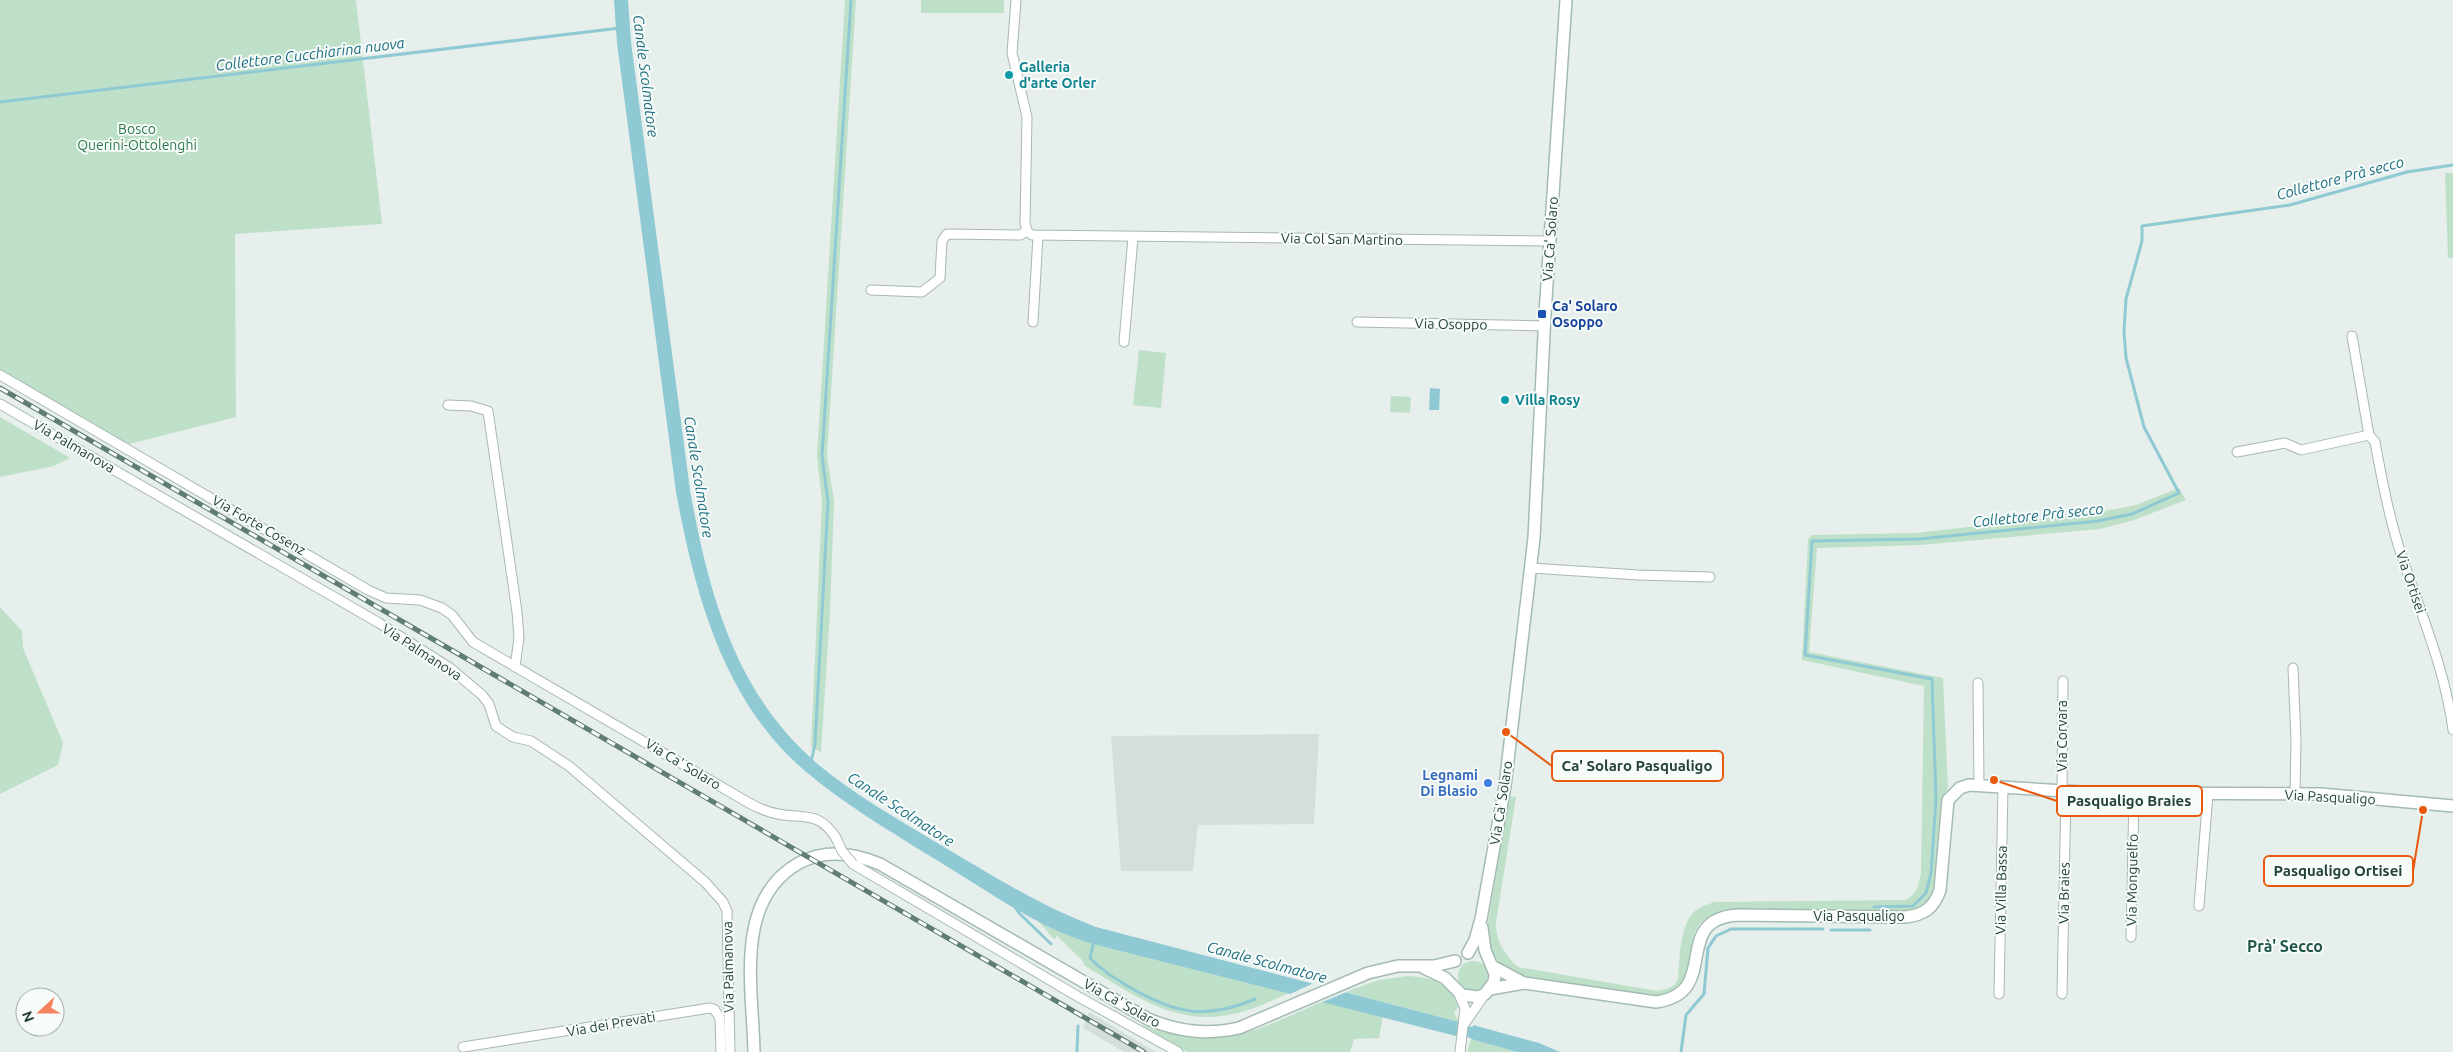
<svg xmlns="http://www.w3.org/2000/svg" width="2453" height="1052" font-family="Ubuntu,sans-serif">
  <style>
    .built { fill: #d4dfda }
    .green { fill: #bfe0c8 }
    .water { fill: #8ec9d4 }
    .pier { fill: #e6efeb }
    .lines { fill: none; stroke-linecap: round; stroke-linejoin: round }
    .stream { stroke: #8ec9d4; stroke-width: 3 }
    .canal { stroke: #8ec9d4; stroke-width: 11 }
    .street-casing { stroke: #a8b8b2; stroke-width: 11 }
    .secondary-casing { stroke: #a4bbb3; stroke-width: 14 }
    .street { stroke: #fff; stroke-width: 9 }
    .secondary { stroke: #fff; stroke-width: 11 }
    .rail-casing { stroke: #5f7d75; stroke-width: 5 }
    .rail { stroke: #f7fbf9; stroke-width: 3; stroke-dasharray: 9; stroke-linecap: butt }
    .street-bridge-casing { stroke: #a8b8b2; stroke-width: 11; stroke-linecap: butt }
    .street-bridge { stroke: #fff; stroke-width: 9 }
    .culture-dot { fill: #0f9aa8; stroke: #f7fbf9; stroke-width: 2 }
    .transit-dot { fill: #1a4fb4; stroke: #f7fbf9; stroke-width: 2 }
    .shop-dot { fill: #3f7fe0; stroke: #f7fbf9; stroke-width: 2 }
    .labels { text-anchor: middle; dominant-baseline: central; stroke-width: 4; stroke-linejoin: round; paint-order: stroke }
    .culture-label { font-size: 14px; font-weight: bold; fill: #0d838f; stroke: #f7fbf9; text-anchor: start }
    .park-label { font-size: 14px; fill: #2d7a4b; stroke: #f7fbf9 }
    .street-label { font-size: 14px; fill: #24423a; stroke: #f7fbf9 }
    .transit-label { font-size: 14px; font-weight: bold; fill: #164399; stroke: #f7fbf9; text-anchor: start }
    .shop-label { font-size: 14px; font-weight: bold; fill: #366cbe; stroke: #f7fbf9; text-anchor: end }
    .water-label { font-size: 15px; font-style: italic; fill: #1c6f80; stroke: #f7fbf9 }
    .quarter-label { font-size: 16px; font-weight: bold; fill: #1f5548; stroke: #f7fbf9 }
    .leader { fill: none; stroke: #e8590c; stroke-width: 2 }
    .callout-dot { fill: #e8590c; stroke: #f7fbf9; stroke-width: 2 }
    .callout { fill: #f7fbf9; stroke: #e8590c; stroke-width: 2 }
    .callout-label { font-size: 15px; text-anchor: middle; font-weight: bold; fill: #24423a }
  </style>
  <rect width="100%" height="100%" fill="#e6efeb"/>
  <g class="built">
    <polygon points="1319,734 1314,824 1198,825 1193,871 1121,871 1111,736"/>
    <polygon points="1089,1012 1156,1052 1124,1052 1083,1028"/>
  </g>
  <g class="green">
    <polygon points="0,0 356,0 382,224 235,234 236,417 125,445 95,429 0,370"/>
    <polygon points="845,0 856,0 827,456 834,501 830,612 821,752 811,747 822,501 817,456"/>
    <rect x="921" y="0" width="83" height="13"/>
    <polygon points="2445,173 2453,173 2453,258 2448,258"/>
    <polygon points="1139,350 1166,353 1161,408 1133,405"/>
    <polygon points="1391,396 1411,397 1410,413 1390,412"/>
    <polygon points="0,417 70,458 54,466 0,477"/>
    <path d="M2179,488L2186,500L2134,520L2100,529L1921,545L1817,548L1809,652L1943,678L1948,788L1941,800L1934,889C1929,904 1919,910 1904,911L1732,910C1661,919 1720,978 1656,997L1521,977C1495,963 1488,952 1488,923L1509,796L1516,797L1496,922C1496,942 1504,954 1518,967L1657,991C1667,989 1674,988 1678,979C1680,960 1679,928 1693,913C1698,907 1707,905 1714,902L1905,900C1917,895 1918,886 1921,874L1924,686L1802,660L1808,539L1812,535L1916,533L2100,512L2136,505Z"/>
    <polygon points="0,607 22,631 23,648 63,743 58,765 0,794"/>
    <path d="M1037,920L1065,934L1093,944L1290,993C1276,998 1262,1006 1248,1010C1182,1032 1139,998 1085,966L1082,960L1057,936L1054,939Z"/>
    <circle cx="1473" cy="976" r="15"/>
    <path d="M1408,976C1432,977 1448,983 1459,1006L1454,1013L1459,1022L1345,992L1379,980Z"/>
    <path d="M1323,1001L1383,1017L1379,1038L1354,1039L1350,1052H1187L1140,1024C1217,1052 1253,1033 1323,1001Z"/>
    <polygon points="1471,1039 1517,1052 1467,1052"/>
  </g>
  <g class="water">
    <path d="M614,0H628L631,42L690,490C708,590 734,690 813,760C851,793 896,818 939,844C990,874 1040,906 1096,927L1459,1022L1456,1036L1093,944C1038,928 991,893 943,864C896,835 848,807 805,771C723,701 695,594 676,492L617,43Z"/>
    <polygon points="1430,388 1440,389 1439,410 1429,410"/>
    <polygon points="1473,1025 1539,1043 1560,1052 1517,1052 1471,1039"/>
  </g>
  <polygon class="pier" points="1316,982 1349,991 1320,1003 1288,995"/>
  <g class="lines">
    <g class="stream">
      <polyline points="0,102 620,28"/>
      <polyline points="811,762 815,744 828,501 822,456 851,0"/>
      <polyline points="1014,905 1019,913 1051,944"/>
      <polyline points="1874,907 1913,906 1926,893 1931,873 1936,799 1932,679 1805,655 1812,541 1919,539 2098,521 2132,514 2179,493 2144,427 2126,358 2124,331 2126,299 2142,241 2142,226 2290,205 2407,172 2453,165"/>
      <polyline points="1831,930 1870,930"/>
      <path d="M1094,941L1090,958C1102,971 1116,979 1131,988C1176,1014 1206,1020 1255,999"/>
      <polyline points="1077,1052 1078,1026"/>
      <polyline points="1681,1052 1686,1015 1704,994 1708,948 1716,936 1731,929 1823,929"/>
    </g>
    <polyline class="canal" points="1442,1025 1485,1036"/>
    <g class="street-casing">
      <g id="street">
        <polyline points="1016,0 1012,53 1027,117 1025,223 1027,231 1032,235 1550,241"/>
        <polyline points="871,290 922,292 940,278 942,241 947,234 1020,235 1027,231"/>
        <polyline points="1033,322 1038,236"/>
        <polyline points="1357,322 1545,326"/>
        <path d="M2352,336L2369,435L2375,442C2382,480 2389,517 2401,554C2420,612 2445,668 2453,730"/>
        <polyline points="1124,342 1133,237"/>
        <path d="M0,375L368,590L386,598L420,600L442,608L452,615L473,642L749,803C758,808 767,812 778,814C804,819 819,811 836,838"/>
        <polyline points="0,404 379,623 450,668 482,695 489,704 496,726 513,737 531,741 569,766 705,882 723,902 727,911 730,1052"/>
        <polyline points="448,405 471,406 488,411 517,612 519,638 515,667"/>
        <polyline points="2237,452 2285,443 2301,450 2369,435"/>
        <polyline points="1531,568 1638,575 1710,577"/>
        <polyline points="2293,668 2296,740 2295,794"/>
        <polyline points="1978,683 1979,785"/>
        <polyline points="2062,791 2063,681"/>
        <polyline points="853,864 1077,996 1178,1052"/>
        <polyline points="2199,906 2208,794"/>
        <polyline points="2131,937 2134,794"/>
        <polyline points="1458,992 1465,1008 1460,1052"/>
        <polyline points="1999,994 2003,787"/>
        <polyline points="2062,994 2066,791"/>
        <polyline points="1465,1023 1485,994"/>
        <polyline points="463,1047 710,1008 714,1009 720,1018 721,1052"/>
      </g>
    </g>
    <g class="secondary-casing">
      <g id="secondary">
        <polyline points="1468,953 1475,940 1481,919 1505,786 1534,538 1545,314 1566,0"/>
        <polyline points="1494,967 1522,982"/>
        <polyline points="1424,968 1445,978 1462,995 1478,997 1485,994 1494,982 1495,974 1485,950 1482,928"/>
        <path d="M1490,989L1524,983L1656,1002C1723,993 1669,919 1738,915L1905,917C1924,915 1934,908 1940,890L1948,800L1960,788L1969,785L2097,793L2321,794L2453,806"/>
        <path d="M754,1052C753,989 733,900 799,863C825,849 854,853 880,864L1148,1019C1179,1032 1207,1035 1239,1028L1368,973L1398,966H1434L1455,961"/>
      </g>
    </g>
    <use href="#street" class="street"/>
    <use href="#secondary" class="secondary"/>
    <g class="rail-casing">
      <polyline id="rail" points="0,388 1144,1052"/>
    </g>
    <use href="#rail" class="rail"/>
    <g class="street-bridge-casing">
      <polyline id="street-bridge" points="836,838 842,851 853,864"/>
    </g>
    <use href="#street-bridge" class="street-bridge"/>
  </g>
  <g class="culture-dot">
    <circle cx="1009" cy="75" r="5"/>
    <circle cx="1505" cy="400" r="5"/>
  </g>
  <rect class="transit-dot" x="1537" y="309" width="10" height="10" rx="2.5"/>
  <circle class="shop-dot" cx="1488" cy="783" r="5"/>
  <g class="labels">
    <g class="culture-label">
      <text x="1019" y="67">Galleria<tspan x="1019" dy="16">d'arte Orler</tspan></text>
      <text x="1515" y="400">Villa Rosy</text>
    </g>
    <g class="park-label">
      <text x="137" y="129">Bosco<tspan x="137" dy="16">Querini-Ottolenghi</tspan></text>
    </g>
    <g class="street-label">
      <text transform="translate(1342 239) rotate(1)">Via Col San Martino</text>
      <text transform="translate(1550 239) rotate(-86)">Via Ca' Solaro</text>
      <text transform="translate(1451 324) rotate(1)">Via Osoppo</text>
      <text transform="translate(74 446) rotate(30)">Via Palmanova</text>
      <text transform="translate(259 525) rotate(30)">Via Forte Cosenz</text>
      <text transform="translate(2411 582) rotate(71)">Via Ortisei</text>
      <text transform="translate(422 652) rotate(33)">Via Palmanova</text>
      <text transform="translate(2062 736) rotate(-90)">Via Corvara</text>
      <text transform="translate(683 764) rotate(31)">Via Ca' Solaro</text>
      <text transform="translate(2330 797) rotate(3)">Via Pasqualigo</text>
      <text transform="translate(1501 803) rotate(-81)">Via Ca' Solaro</text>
      <text transform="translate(2132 880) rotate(-89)">Via Monguelfo</text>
      <text transform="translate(2001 890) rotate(-89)">Via Villa Bassa</text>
      <text transform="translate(2064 893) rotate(-89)">Via Braies</text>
      <text x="1859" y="916">Via Pasqualigo</text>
      <text transform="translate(728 967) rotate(-91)">Via Palmanova</text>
      <text transform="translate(1122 1003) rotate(29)">Via Ca' Solaro</text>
      <text transform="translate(611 1024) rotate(-10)">Via dei Prevati</text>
    </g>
    <g class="transit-label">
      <text x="1552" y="306">Ca' Solaro<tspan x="1552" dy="16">Osoppo</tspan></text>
    </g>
    <g class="shop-label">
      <text x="1478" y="775">Legnami<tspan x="1478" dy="16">Di Blasio</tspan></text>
    </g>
    <g class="water-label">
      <text transform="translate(310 54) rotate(-7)">Collettore Cucchiarina nuova</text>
      <text transform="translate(646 76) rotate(83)">Canale Scolmatore</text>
      <text transform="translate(2340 178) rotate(-15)">Collettore Prà secco</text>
      <text transform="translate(699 477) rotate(81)">Canale Scolmatore</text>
      <text transform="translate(2038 515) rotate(-6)">Collettore Prà secco</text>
      <text transform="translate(901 809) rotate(33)">Canale Scolmatore</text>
      <text transform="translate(1267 962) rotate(15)">Canale Scolmatore</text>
    </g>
    <g class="quarter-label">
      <text x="2285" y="946">Prà' Secco</text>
    </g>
  </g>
  <path class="leader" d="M1506 732L1552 766M1994 780L2057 801M2423 810L2413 871"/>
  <g class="callout-dot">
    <circle cx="1506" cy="732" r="5"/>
    <circle cx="1994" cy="780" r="5"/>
    <circle cx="2423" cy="810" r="5"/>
  </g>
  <g class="callout">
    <rect x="1552" y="751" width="171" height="30" rx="5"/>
    <rect x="2057" y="786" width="145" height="30" rx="5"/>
    <rect x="2264" y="856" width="149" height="30" rx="5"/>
  </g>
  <g class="callout-label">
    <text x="1637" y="771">Ca' Solaro Pasqualigo</text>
    <text x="2129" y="806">Pasqualigo Braies</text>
    <text x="2338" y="876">Pasqualigo Ortisei</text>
  </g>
  <g transform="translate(40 1012) rotate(249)"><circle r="24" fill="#f7fbf9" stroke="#a3b1ad"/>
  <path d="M0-4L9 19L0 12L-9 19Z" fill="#f4845f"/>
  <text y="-8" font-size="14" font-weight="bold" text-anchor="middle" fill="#24423a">N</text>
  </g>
</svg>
